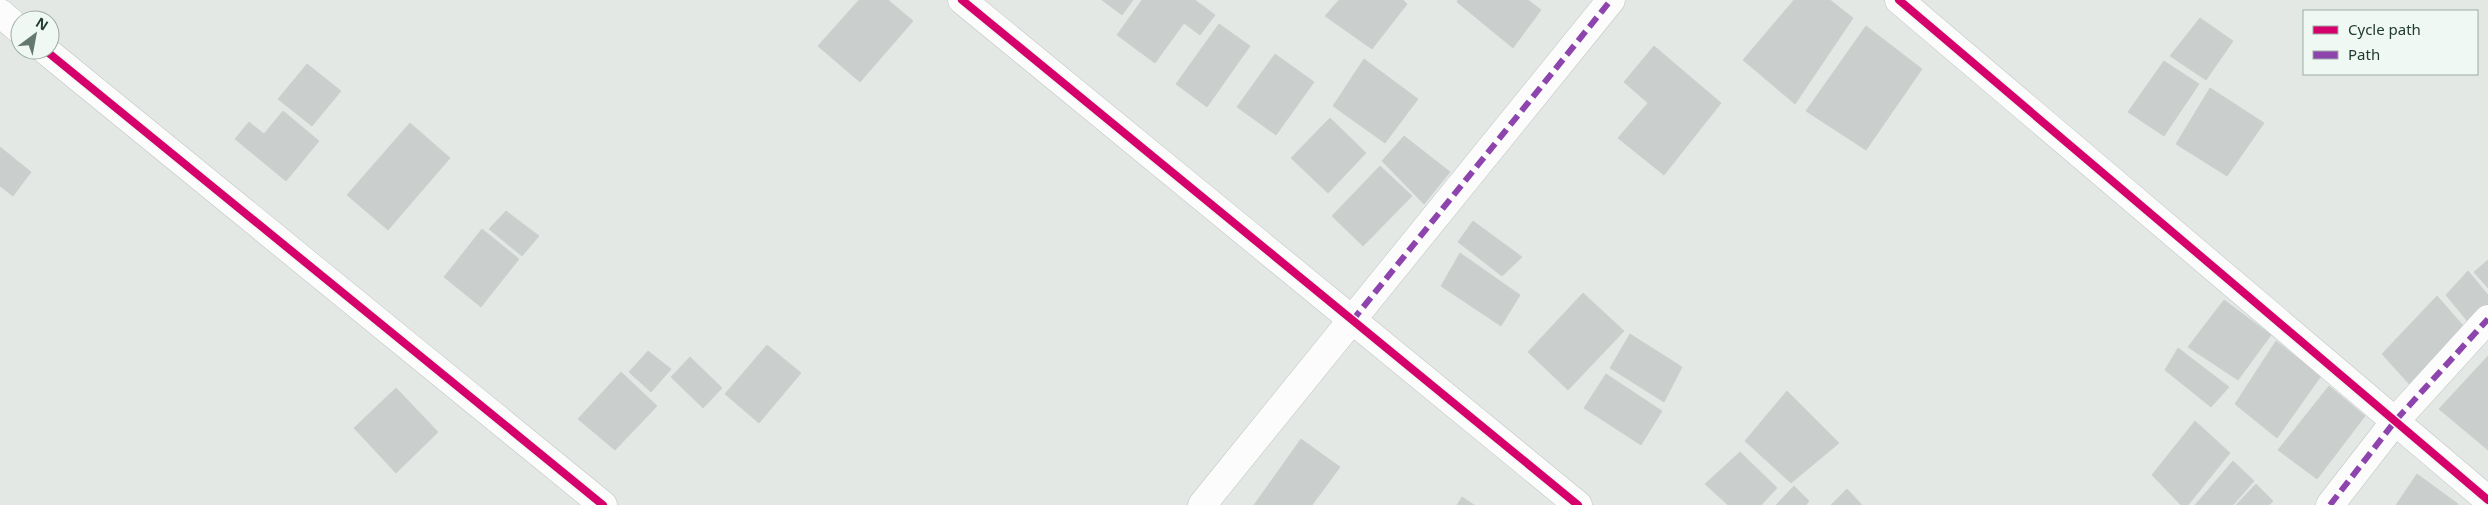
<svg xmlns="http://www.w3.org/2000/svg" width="2488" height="505" font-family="'Noto Sans',sans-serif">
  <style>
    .building { fill: #cacfcd; stroke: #cbd1ce }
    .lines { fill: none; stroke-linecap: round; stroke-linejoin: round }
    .minor-casing { stroke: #c0c5c2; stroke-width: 29 }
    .minor { stroke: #fbfcfb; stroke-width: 28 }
    .quiet { stroke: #8e44ad; stroke-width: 6; stroke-dasharray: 12 6; stroke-linecap: butt }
    .cycleway-casing { stroke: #f0f8f3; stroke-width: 11 }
    .cycleway { stroke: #d6006c; stroke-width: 8 }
  </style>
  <rect width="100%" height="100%" fill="#e3e8e5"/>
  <g class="building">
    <polygon points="859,0 888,0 913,21 860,82 818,46"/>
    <polygon points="1102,0 1133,0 1122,15"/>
    <polygon points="1142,0 1195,0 1215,15 1200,35 1184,23 1155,63 1117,35"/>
    <polygon points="1339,0 1403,0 1407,4 1372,49 1325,16"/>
    <polygon points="1458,0 1528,0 1541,10 1513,48 1457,2"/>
    <polygon points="1794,0 1830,0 1853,18 1795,104 1743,60"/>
    <polygon points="2200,18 2233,41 2206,80 2170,56"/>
    <polygon points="1219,24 1250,46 1207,107 1176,84"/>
    <polygon points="1866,26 1922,69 1866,150 1806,111"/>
    <polygon points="1654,46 1721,103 1664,175 1618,138 1648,103 1624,82"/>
    <polygon points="1275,54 1314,82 1276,135 1237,107"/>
    <polygon points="1364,59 1418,99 1385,143 1333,106"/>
    <polygon points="2164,61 2199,84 2164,136 2128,112"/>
    <polygon points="307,64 341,91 312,126 278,99"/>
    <polygon points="2210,88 2264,123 2227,176 2176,144"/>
    <polygon points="283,111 319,141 286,181 235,139 249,122 264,134"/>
    <polygon points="1330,118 1366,153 1328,193 1291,158"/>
    <polygon points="410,123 450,158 388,230 347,195"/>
    <polygon points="1404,136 1450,172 1424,204 1382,161"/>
    <polygon points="0,147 31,172 13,196 0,186"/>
    <polygon points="1380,166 1412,196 1363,246 1332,216"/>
    <polygon points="506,211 539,236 522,256 489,229"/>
    <polygon points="1473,221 1522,257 1502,276 1458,242"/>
    <polygon points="482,229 519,259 481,307 444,277"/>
    <polygon points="1460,253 1520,295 1501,326 1441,286"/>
    <polygon points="2488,260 2488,288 2474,272"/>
    <polygon points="2468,271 2488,295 2488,305 2469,323 2446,295"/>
    <polygon points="1583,293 1624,331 1568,390 1528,352"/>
    <polygon points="2437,296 2466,329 2412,387 2382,354"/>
    <polygon points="2224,300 2271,335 2238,380 2188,347"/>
    <polygon points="1630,334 1682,367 1664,402 1610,368"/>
    <polygon points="2276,341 2321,376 2277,438 2235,404"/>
    <polygon points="767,345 801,373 759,423 725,394"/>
    <polygon points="2178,348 2229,387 2211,407 2165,370"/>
    <polygon points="648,351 671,369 651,392 629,372"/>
    <polygon points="2488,356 2488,450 2439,409"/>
    <polygon points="690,357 722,388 703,408 671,377"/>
    <polygon points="621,372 657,406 615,450 578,419"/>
    <polygon points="1606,374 1662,411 1641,445 1584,408"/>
    <polygon points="2329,386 2365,416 2317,479 2278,450"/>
    <polygon points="396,388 438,432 396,473 354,428"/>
    <polygon points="1787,391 1839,443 1791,483 1745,441"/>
    <polygon points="2195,421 2230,453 2188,505 2181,505 2152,475"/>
    <polygon points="1301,439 1340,467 1312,505 1254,505"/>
    <polygon points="1740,452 1777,488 1761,505 1728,505 1705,484"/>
    <polygon points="2233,461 2254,481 2233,505 2195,505"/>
    <polygon points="2417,474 2458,504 2458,505 2396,505"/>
    <polygon points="2256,484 2273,501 2269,505 2236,505"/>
    <polygon points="1794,486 1809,501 1806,505 1776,505"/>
    <polygon points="1847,489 1862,505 1831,505"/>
    <polygon points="1462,497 1474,505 1457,505"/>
  </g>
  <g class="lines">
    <g class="minor-casing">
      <g id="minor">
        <polyline points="962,0 1578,505"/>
        <polyline points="1899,0 2488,500"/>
        <polyline points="0,13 20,30"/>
        <polyline points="45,50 603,505"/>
        <polyline points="1202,505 1611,0"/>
        <polyline points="2330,505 2396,420 2488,319"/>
      </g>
    </g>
    <use href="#minor" class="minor"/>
    <g class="quiet">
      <polyline points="1352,321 1611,0"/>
      <polyline points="2330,505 2396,420 2488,319"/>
    </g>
    <g class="cycleway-casing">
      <g id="cycleway">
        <polyline points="962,0 1578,505"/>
        <polyline points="1899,0 2488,500"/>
        <polyline points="45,50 603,505"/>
      </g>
    </g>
    <use href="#cycleway" class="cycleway"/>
  </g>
  <rect x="2303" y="10" width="175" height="65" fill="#f0f8f3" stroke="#9daca6"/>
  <rect x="2313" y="26" width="25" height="8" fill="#d6006c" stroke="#9daca6"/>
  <text x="2348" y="35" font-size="15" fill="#203b32">Cycle path</text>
  <rect x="2313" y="51" width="25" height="8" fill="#8e44ad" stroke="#9daca6"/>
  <text x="2348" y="60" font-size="15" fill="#203b32">Path</text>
  <g transform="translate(35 35) rotate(32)"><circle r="24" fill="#f0f8f3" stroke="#9daca6"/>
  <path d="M0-4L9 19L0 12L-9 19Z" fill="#647871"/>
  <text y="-8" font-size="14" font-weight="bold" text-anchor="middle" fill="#203b32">N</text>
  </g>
</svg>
